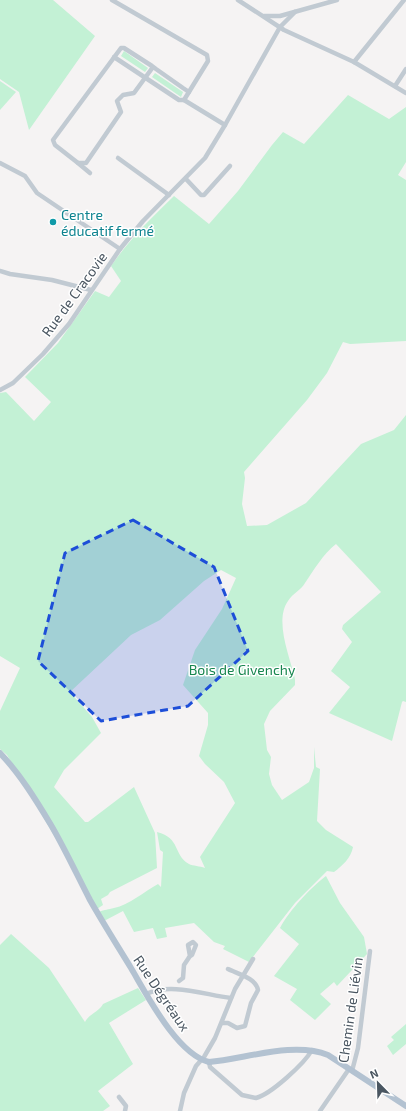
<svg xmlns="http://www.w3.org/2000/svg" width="406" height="1111" font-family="'Exo 2',sans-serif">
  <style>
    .green { fill: #c3f1d5 }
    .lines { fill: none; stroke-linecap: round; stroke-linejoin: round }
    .minor { stroke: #c1cad2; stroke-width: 4.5 }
    .major { stroke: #b3c2d1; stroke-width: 6 }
    .marked { fill: #1d4ed8; fill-opacity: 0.2; stroke: #1d4ed8; stroke-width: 3; stroke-dasharray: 8 5; stroke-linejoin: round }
    .culture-dot { fill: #0f9aa8; stroke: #fff; stroke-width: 1.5 }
    .labels { text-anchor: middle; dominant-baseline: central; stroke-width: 3; stroke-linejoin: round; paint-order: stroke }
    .culture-label { font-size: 14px; fill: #0d838f; stroke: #fff; text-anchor: start }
    .street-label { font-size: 14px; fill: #4a5661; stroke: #fff }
    .park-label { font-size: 14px; fill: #17864f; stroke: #fff }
  </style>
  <rect width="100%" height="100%" fill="#f5f3f3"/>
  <g class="green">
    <polygon points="0,0 53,0 95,36 29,130 19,92 0,79"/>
    <polygon points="124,51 148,68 145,72 121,56"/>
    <polygon points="155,73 183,92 181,97 152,77"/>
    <polygon points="0,81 16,92 0,110"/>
    <path d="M348,95L389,119L406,107V162L398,175L406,180V341L350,344L343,342L327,373L307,400L244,472L245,478L242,504L247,526L267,525L306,503L361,444L394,430L406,415V702L403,701L402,702L392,741L329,713L350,687L331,671L352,642L342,629L343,625L381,592L336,544C323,554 314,570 305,583C301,590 293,593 288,601C274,621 290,657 295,679V685L270,711L264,724L267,750L271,757L269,774L272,785L282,800L309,782L314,768V747L316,767L320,769L317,821L326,830L353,847C351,858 342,866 334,872L327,871L295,903L249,962L223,949L225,946L214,942L194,923L165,928L167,937L157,939L153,928L134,932L123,911L104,921L99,912C105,909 108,910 114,908C129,905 145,891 158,884L161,887L163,852L160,850L157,832C181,838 173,855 189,864C193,866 200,866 205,868L200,857L235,803L224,782L205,764L199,756L208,725V713L183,685L195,650L222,609L236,578L221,570L204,581L160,620L131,635L70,692L92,717L101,733L64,770L54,787L85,822H88L134,787L155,833L157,868L110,892L108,895L101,899L103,905L97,909L7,755L0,749V711L20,668L0,656V393L6,392L34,421L51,402L25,377L58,343L95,291L109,297L121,281L111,266C129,240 151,218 174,196L209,224L238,191L272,145L283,132L304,144Z"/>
    <path d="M326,876L340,903L364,937L367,954L337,986L334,982L320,994L331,1004L315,1020L290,1000L297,989L274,976L299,944L280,928C289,911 311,887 326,876Z"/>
    <path d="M11,934L49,968L85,1022C89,1014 100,1011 103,1004L138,988L146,1000L109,1023L133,1064L98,1091L110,1106L103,1111H0V945Z"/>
    <polygon points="406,1024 406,1044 393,1055 387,1046 394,1040 391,1037"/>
  </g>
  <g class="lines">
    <g class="minor">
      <polyline points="112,0 207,55 208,61 184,100 225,125"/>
      <polyline points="238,0 284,30 354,62 406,93"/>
      <polyline points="264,16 280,16 337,0"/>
      <polyline points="114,57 179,100 184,100"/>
      <polyline points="354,62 404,0"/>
      <polyline points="153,67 134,93 123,95 117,101 121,112 86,163 78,163 55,145 53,140 121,48 124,48 152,66 156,69 183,88 189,92"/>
      <polyline points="395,86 406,69"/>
      <polyline points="118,158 169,195"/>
      <polyline points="0,163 25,176 37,193 120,249"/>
      <polyline points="78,163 90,173"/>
      <polyline points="186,179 201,195 204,195 230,166"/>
      <polyline points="0,271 10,274 52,280 91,290"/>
      <polyline points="0,390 13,383 43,354 69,324 120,249 143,221 205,158 225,125 280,27 295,12"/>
      <polyline points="179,981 183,978 184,965 190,956 188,945 193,942 196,945 192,955 189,957"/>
      <path d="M146,994C171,982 205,995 231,998"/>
      <path d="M222,1023H228L237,1028L245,1026L251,1003L258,990C256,978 238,974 228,969"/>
      <path d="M209,1062L210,1067L242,1095L256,1098C271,1094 304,1064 312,1050"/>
      <polyline points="352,1071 358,1048 370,951"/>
      <polyline points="119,1097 126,1106 125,1111"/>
      <polyline points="180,1111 184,1093 196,1066 204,1057 215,1038 235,989 253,959"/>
      <polyline points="320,1111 349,1069"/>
    </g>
    <path class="major" d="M0,753C20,774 36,800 51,825C65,849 77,875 90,900C103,923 117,945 131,968C147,995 177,1054 209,1062C245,1059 293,1041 328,1055L406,1106"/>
  </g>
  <path class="marked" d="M133,520L214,567L248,651L188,706L101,721L38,661L65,553Z"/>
  <circle class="culture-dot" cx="53" cy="222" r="4"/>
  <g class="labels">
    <g class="culture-label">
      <text x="61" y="214">Centre<tspan x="61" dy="16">éducatif fermé</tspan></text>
    </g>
    <g class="street-label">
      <text transform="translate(74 294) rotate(-54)">Rue de Cracovie</text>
      <text transform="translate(162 993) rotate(56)">Rue Dégréaux</text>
      <text transform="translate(350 1010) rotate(-82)">Chemin de Liévin</text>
    </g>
    <g class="park-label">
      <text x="242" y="669">Bois de Givenchy</text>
    </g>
  </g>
  <g transform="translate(378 1083) rotate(337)" stroke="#ffffff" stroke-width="3" paint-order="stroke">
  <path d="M0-3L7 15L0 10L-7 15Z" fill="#4a5661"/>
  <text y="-6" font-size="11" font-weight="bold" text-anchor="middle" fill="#4a5661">N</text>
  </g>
</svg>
